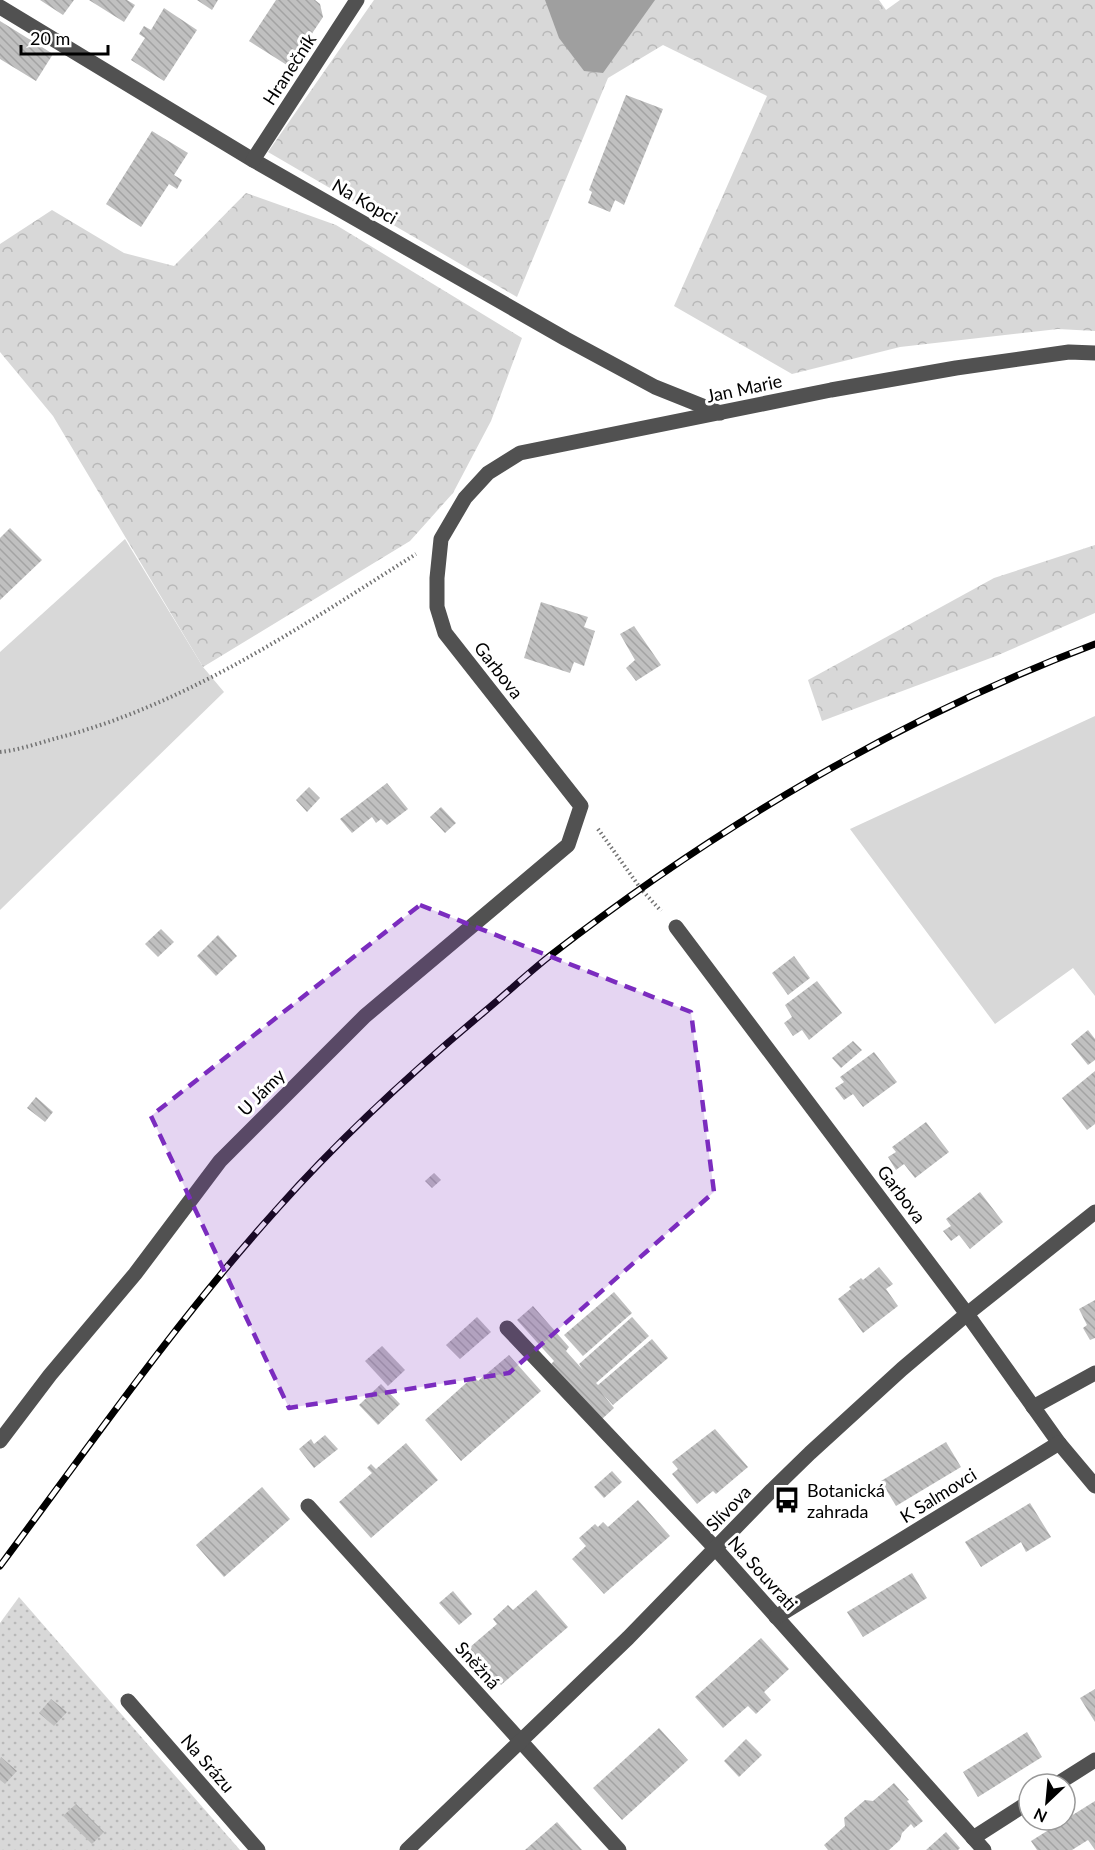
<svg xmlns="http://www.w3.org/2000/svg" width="1095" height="1850" font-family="Lato,sans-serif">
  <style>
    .green { fill: #d8d8d8 }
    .forest { fill: url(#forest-crowns) }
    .garden { fill: url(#garden-dots) }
    .water { fill: #9f9f9f }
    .building { fill: url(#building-back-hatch) }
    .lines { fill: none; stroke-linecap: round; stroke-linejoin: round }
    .path { stroke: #737373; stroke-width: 4; stroke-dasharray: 1.5 3; stroke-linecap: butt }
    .minor { stroke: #515151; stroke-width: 15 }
    .rail-casing { stroke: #000; stroke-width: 7 }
    .rail { stroke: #fff; stroke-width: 4.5; stroke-dasharray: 14; stroke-linecap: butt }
    .marked { fill: #7b2cbf; fill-opacity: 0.2; stroke: #7b2cbf; stroke-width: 4.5; stroke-dasharray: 12 8; stroke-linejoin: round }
    .labels { text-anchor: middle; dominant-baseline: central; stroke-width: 6; stroke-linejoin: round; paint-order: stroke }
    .street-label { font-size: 18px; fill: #000; stroke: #fff }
    .poi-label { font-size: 18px; fill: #000; stroke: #fff; text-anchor: start }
  </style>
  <defs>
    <pattern id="forest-crowns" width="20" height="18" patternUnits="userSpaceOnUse" patternTransform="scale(1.5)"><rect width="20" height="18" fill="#d8d8d8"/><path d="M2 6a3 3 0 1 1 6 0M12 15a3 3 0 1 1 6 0" fill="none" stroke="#b8b8b8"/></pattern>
    <pattern id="garden-dots" width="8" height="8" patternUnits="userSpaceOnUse" patternTransform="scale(1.5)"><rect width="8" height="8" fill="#d8d8d8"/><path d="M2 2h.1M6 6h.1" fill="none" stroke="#b8b8b8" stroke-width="1.8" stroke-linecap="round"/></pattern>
    <pattern id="building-back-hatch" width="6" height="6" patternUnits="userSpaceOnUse" patternTransform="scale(1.5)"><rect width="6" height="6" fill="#c0c0c0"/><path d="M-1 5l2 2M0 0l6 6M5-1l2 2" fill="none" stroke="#a3a3a3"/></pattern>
  </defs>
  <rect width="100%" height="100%" fill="#fff"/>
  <g class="green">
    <polygon points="125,539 203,667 224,692 0,910 0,652"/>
    <polygon points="1095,716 1095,996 1073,968 995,1024 850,829"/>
  </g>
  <g class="forest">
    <polygon points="374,0 879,0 886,10 900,0 1095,0 1095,331 1058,329 900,347 792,374 674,306 767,96 663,45 608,78 517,297 268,152"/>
    <polygon points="246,193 336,225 522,338 491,421 453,493 410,541 203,667 53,416 0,352 0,244 52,210 124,253 174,266"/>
    <polygon points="1095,545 1095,613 996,656 822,721 808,680 994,578"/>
  </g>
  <polygon class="garden" points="19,1597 240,1850 0,1850 0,1623"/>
  <polygon class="water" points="545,0 655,0 603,73 584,71 559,38"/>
  <g class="building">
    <polygon points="40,0 74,0 63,15"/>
    <polygon points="89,0 127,0 135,5 124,22"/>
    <polygon points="197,0 218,0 212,10"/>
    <polygon points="276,0 315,0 320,4 323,17 307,41 308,43 301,51 290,67 249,41"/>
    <polygon points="164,8 197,30 164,81 131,60 145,38 139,34 144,26 151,30"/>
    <polygon points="0,21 53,54 36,81 0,59"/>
    <polygon points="626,95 663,109 624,205 615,200 610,212 588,203 592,192 589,190"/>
    <polygon points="152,131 188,153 174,175 182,180 177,189 169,184 141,227 106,204"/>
    <polygon points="10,528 42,560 0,600 0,538"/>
    <polygon points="541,602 588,617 584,627 595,631 584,666 574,662 570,673 524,658"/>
    <polygon points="634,626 661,665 636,681 626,668 635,660 620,634"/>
    <polygon points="387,783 408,809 387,825 381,819 376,823 372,817 352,833 340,819"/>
    <polygon points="309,787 320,798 307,812 296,800"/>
    <polygon points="441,807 456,823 445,833 430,817"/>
    <polygon points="161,929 174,942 158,957 145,944"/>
    <polygon points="218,935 237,956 216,976 197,956"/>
    <polygon points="794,956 810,978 788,995 772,973"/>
    <polygon points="817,981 842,1013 809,1040 802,1030 793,1036 784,1023 792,1017 785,1005"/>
    <polygon points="1088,1030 1095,1039 1095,1060 1088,1065 1071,1044"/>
    <polygon points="853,1041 862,1050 841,1068 832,1058"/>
    <polygon points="874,1052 897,1082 863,1107 853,1094 844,1100 835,1088 844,1082 840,1077"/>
    <polygon points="1095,1071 1095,1124 1087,1130 1062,1098"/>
    <polygon points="36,1097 53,1112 45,1122 27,1108"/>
    <polygon points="926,1122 949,1152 915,1178 904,1164 896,1170 888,1157 896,1152 892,1147"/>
    <polygon points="434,1173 441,1180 432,1188 425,1181"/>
    <polygon points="980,1192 1003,1222 970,1249 959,1235 951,1241 943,1231 951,1226 946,1219"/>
    <polygon points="879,1267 893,1284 886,1289 898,1306 863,1333 838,1299 851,1289 849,1287 861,1278 863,1280"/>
    <polygon points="614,1292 632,1313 583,1356 564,1335"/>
    <polygon points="1095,1300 1095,1338 1090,1340 1083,1328 1087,1325 1079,1309"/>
    <polygon points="533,1306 569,1347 566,1351 583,1370 579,1364 632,1317 649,1336 596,1383 598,1385 652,1339 668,1358 613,1405 601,1392 614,1408 602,1419 551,1364 554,1361 517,1320"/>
    <polygon points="477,1317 491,1332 460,1359 446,1345"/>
    <polygon points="382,1346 405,1370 388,1386 365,1361"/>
    <polygon points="509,1355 541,1391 461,1461 425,1420 474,1376 478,1381"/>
    <polygon points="381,1384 400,1404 378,1425 359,1405"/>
    <polygon points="715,1429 748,1467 716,1494 713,1491 697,1504 672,1474 678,1469 672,1462"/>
    <polygon points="325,1435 338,1449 314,1468 299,1449 311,1439 314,1444"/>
    <polygon points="946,1442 961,1467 896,1506 881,1481"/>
    <polygon points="406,1443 438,1480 371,1538 339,1502 372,1473 367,1468 371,1464 376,1469"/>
    <polygon points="612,1471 622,1482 604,1498 594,1487"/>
    <polygon points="262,1487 290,1519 224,1577 196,1545"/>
    <polygon points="638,1500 670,1536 604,1594 572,1559 586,1546 579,1538 595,1524 598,1527 603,1522 608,1527"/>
    <polygon points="1030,1503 1051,1537 1026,1552 1021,1542 981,1567 965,1542"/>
    <polygon points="912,1573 927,1598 863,1637 847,1612"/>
    <polygon points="536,1590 568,1627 501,1685 469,1648 497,1624 493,1619 508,1605 513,1610"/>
    <polygon points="453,1591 472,1614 459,1625 439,1603"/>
    <polygon points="761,1638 789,1669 764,1692 771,1700 756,1714 748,1706 723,1728 695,1697"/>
    <polygon points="1095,1689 1095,1722 1080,1698"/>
    <polygon points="51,1699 67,1712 54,1726 39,1713"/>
    <polygon points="659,1728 688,1760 622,1820 593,1788"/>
    <polygon points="1027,1732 1042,1757 978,1797 963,1772"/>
    <polygon points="746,1739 762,1755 739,1777 724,1761"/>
    <polygon points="1,1757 17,1771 5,1784 0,1780 0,1759"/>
    <polygon points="894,1783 909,1800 907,1801 923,1821 914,1828 911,1824 902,1833 900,1840 889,1850 828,1850 824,1845 845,1826 844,1818 865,1800 873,1801"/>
    <polygon points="1095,1801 1095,1850 1088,1840 1072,1850 1037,1850 1031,1841"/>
    <polygon points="76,1804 104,1832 92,1844 63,1816"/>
    <polygon points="557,1822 582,1850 525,1850"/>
    <polygon points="946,1832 960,1848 958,1850 926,1850"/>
  </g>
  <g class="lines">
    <g class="path">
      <path d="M0,752C19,750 39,743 57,738C189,704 303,625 416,554"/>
      <polyline points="598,829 641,889 661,911"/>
    </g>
    <g class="minor">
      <polyline points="0,7 253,160 566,339 655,387 720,413"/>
      <polyline points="253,160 357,0"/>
      <polyline points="676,927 967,1314 1059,1443 1095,1486"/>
      <polyline points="507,1328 716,1549 984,1850"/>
      <polyline points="1033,1407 1095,1373"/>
      <polyline points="0,1441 50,1375 135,1274 220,1161 365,1016 568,845 581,806 445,633 437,607 437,578 441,539 465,498 488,473 520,453 831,390 956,368 1069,352 1095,353"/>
      <polyline points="308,1506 619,1850"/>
      <polyline points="776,1617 1059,1443"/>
      <polyline points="128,1701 258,1850"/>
      <polyline points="1057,1784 1095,1760"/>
      <polyline points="973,1838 1029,1802"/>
      <polyline points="407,1850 628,1638 772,1490 810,1453 902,1369 967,1314 1095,1212"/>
    </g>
    <g class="rail-casing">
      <path id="rail" d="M0,1566C90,1445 177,1320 278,1208C341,1137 411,1073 484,1012C507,993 528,973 551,955C715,828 901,717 1095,644"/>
    </g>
    <use href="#rail" class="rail"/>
  </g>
  <path class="marked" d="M420,905L691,1012L714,1192L509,1373L289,1408L151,1116Z"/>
  <defs>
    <g id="bus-bare" transform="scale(2.07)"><path d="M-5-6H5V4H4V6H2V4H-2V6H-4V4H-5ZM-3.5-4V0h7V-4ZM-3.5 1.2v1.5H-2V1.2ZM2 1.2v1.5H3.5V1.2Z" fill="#000" stroke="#fff" stroke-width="2.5" paint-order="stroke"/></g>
  </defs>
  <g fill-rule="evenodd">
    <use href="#bus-bare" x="787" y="1500"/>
  </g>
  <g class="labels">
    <g class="street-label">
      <text transform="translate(289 69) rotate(-57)">Hranečník</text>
      <text transform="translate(365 201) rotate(30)">Na Kopci</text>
      <text transform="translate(744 388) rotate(-12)">Jan Marie</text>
      <text transform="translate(499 670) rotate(52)">Garbova</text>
      <text transform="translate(261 1092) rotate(-45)">U Jámy</text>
      <text transform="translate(902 1194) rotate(53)">Garbova</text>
      <text transform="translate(938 1495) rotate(-32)">K Salmovci</text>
      <text transform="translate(728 1508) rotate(-46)">Slívova</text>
      <text transform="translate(763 1573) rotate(48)">Na Souvrati</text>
      <text transform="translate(478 1665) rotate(48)">Sněžná</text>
      <text transform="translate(208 1763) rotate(49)">Na Srázu</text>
    </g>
    <g class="poi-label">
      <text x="807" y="1490">Botanická<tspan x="807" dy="21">zahrada</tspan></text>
    </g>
  </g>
  <g transform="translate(1047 1802) rotate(206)"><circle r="28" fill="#ffffff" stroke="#999999" stroke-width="1.5"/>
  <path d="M0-4.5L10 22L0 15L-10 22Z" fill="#000000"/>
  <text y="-9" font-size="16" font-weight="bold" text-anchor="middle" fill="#000000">N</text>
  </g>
  <path d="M21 45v9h87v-9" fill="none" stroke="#000000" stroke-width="3"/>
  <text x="30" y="45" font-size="18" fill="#000000" stroke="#ffffff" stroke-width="4.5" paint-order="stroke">20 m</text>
</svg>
